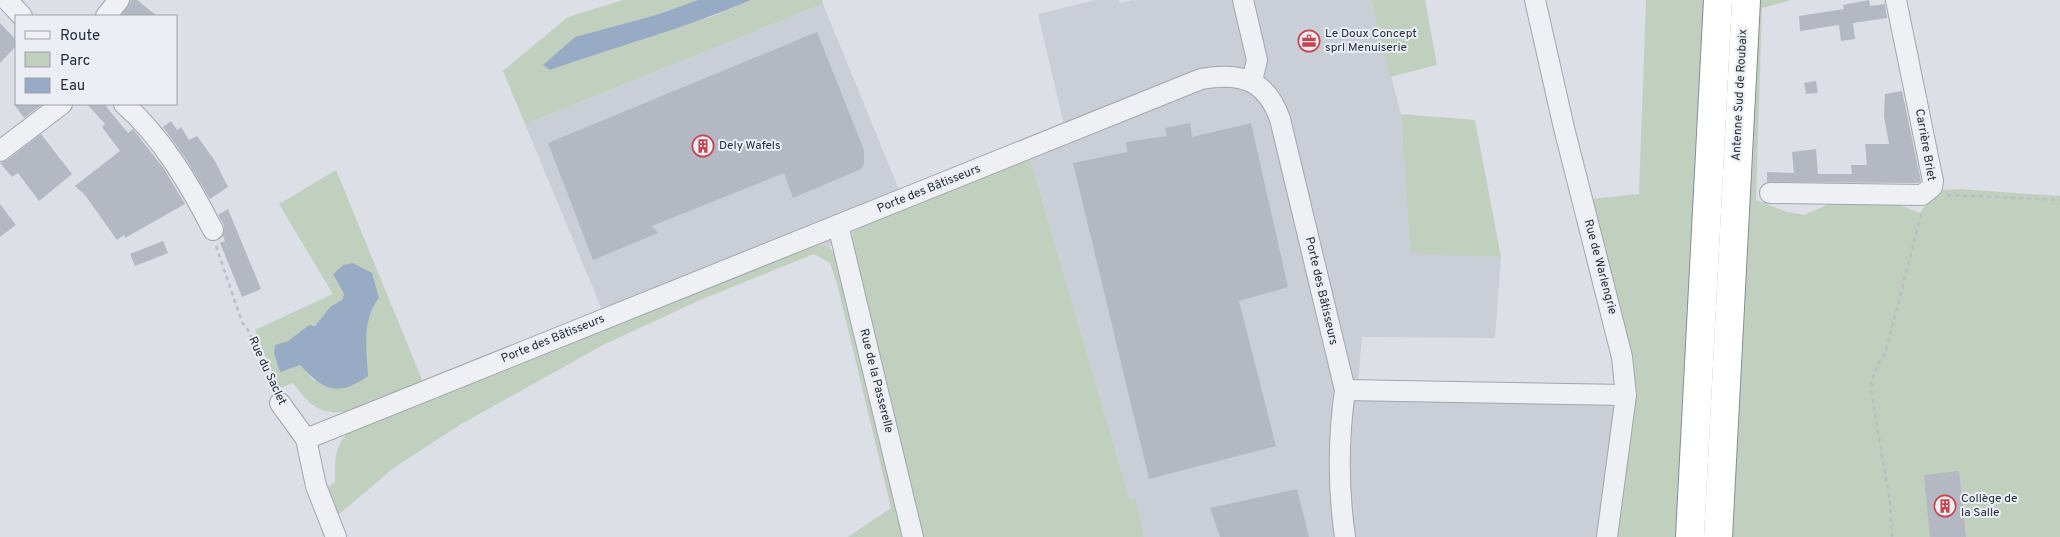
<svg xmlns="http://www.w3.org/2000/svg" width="2060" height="537" font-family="Overpass,sans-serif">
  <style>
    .built { fill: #caced7 }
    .green { fill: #c1cfbe; fill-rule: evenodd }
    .water { fill: #98abc5 }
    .building { fill: #b4b8c2 }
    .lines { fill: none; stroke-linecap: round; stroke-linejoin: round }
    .minor-casing { stroke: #a2a6af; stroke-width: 22 }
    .highway-casing { stroke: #848c9b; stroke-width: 30 }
    .path { stroke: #bbbdc4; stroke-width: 2.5; stroke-dasharray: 4 4; stroke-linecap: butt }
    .minor { stroke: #eff0f4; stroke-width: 20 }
    .highway { stroke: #fff; stroke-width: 28 }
    .labels { text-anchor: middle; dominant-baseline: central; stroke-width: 4; stroke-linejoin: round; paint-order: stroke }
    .poi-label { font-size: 12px; fill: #272d3b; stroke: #ebeef4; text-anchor: start }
    .street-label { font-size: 12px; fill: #272d3b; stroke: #ebeef4 }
  </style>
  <rect width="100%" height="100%" fill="#dcdfe6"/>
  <g class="built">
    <polygon points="1096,0 1119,0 1120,3 1132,0 1371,0 1401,114 1410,252 1501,257 1495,338 1362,337 1358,380 1610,402 1618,412 1603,537 1144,537 1136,500 1130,500 1030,159 1064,125 1038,14"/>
    <polygon points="823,4 900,192 853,233 829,247 816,244 602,310 525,124"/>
  </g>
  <g class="green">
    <polygon points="623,0 698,0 659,14 575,37 544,65 550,70 625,43 711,17 751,0 822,0 823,4 525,124 503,71 568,17"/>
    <polygon points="1371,0 1425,0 1437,65 1390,77"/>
    <polygon points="1646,0 1708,0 1677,537 1614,537 1631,418 1591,199 1639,194"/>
    <polygon points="1753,0 1792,0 1762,8 1756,200 1787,212 1804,215 1839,200 1897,204 1920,213 1935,190 1960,189 2060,196 2060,537 1731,537"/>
    <polygon points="1401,114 1475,120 1501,257 1410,253"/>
    <polygon points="1030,159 1130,500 1136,499 1144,537 921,537 851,243 853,233 862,225"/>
    <path d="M336,170L423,382C396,393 348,422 320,409C308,404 301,393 293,383L278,389L255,330L333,294L279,204ZM343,265L371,273L379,298C367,315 362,339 367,359L314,381L300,365L275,346L288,341L309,325L315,326L324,314L342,300L344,294L333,274Z"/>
    <path d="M816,244L829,247L837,257L904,537H848L891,508L837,284L830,263L814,254L700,300L603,345L463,423L395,467L333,519L322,490L335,482C335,456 334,447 353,427Z"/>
  </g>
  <g class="water">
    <path d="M698,0H751C686,28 617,46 550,70L543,65L575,37L659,14Z"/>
    <path d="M353,263L372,273L379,298C361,322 367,349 368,376C338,397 324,391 300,365L280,372L274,353L275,345L288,341L309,325L315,326L330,307L342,300L344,294L333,274L343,265Z"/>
  </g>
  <g class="building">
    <polygon points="131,0 137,0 157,16 121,16"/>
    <polygon points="1869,0 1870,6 1885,4 1887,18 1853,23 1855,39 1841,41 1839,25 1800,31 1799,16 1844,9 1843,5"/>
    <polygon points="0,23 16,40 16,46 0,63"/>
    <polygon points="817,32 864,150 864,164 861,169 793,198 784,173 652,226 658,233 593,260 548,143"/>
    <polygon points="1816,81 1818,93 1806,94 1804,83"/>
    <polygon points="1902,91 1921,181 1918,183 1767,182 1767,172 1794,173 1792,152 1816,149 1818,174 1852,174 1851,165 1867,165 1865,144 1889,144 1884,116 1885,94"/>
    <polygon points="14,104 43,104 24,118"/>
    <polygon points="87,104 104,104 128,133 133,129 164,169 185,204 125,238 124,235 117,240 85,195 75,186 120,151 102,127 105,124"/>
    <polygon points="171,121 177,130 181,127 189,140 197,136 215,161 228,187 210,199 184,156 163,127"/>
    <polygon points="1190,123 1192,137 1251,123 1288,287 1239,301 1276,446 1149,479 1073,163 1127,152 1126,142 1167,136 1165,128"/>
    <polygon points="41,134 72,174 39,201 18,173 12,177 0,163 7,160"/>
    <polygon points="0,204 16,225 0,237"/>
    <polygon points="228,209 261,289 242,297 220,243 225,241 223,236 224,225 218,215"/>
    <polygon points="163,241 168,253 135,266 130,254"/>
    <polygon points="1959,471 1966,537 1930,537 1924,475"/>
    <polygon points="1297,489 1309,537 1220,537 1210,508"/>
  </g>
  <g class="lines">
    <g class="minor-casing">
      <g id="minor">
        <polyline points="7,0 22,16"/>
        <polyline points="1243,0 1257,60 1252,81"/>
        <polyline points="1535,0 1564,128 1622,357 1626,395 1607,537"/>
        <polyline points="106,16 119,0"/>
        <path d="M124,104C162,137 190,185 213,230"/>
        <polyline points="0,151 62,104"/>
        <polyline points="1770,193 1922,195 1932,187 1933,181 1896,0"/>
        <polyline points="838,225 913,537"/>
        <polyline points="1345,390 1626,395"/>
        <polyline points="280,403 306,439 316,486 336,537"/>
        <path d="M306,439L1201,79C1240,72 1266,79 1280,119L1345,390C1338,439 1338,488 1345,537"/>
      </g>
    </g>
    <g class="highway-casing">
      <g id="highway">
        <polyline points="1690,537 1718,0"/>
        <polyline points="1718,537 1746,0"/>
      </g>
    </g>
    <g class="path">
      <polyline points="1947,195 2060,200"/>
      <polyline points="216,246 242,322 248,330 274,389"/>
      <path d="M1892,537L1890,502L1871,390C1873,375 1875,366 1885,354L1922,211"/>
    </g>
    <use href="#minor" class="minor"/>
    <use href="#highway" class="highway"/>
  </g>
  <defs>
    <g id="office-ring" transform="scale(1.125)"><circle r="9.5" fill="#ebeef4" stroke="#c74550" stroke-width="1.5"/><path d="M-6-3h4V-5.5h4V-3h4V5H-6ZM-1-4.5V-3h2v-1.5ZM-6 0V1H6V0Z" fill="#c74550"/></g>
    <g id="building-ring" transform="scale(1.125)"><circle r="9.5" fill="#ebeef4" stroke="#c74550" stroke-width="1.5"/><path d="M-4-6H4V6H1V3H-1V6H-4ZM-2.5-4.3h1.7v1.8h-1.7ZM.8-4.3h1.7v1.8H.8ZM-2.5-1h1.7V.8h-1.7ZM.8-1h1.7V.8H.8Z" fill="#c74550"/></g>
  </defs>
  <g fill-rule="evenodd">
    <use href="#office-ring" x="1309" y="41"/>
    <use href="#building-ring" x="703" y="146"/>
    <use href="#building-ring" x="1945" y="506"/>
  </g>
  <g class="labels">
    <g class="poi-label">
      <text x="1325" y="34">Le Doux Concept<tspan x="1325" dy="14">sprl Menuiserie</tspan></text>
      <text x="719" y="146">Dely Wafels</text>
      <text x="1961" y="499">Collège de<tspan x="1961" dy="14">la Salle</tspan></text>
    </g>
    <g class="street-label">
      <text transform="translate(1740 95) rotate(-87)">Antenne Sud de Roubaix</text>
      <text transform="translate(1925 145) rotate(80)">Carrière Briet</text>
      <text transform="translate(929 189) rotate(-22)">Porte des Bâtisseurs</text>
      <text transform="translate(1600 267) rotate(75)">Rue de Warlengrie</text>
      <text transform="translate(1321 291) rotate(77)">Porte des Bâtisseurs</text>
      <text transform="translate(553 339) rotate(-22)">Porte des Bâtisseurs</text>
      <text transform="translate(267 371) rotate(65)">Rue du Saclet</text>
      <text transform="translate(876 381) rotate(76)">Rue de la Passerelle</text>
    </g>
  </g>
  <rect x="15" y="15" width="162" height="90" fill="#ebeef4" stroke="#9da1aa"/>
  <rect x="25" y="31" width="25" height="8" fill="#eff0f4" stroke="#9da1aa"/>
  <text x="60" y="40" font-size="15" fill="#272d3b">Route</text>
  <rect x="25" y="52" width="25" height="15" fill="#c1cfbe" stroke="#9da1aa"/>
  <text x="60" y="65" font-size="15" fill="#272d3b">Parc</text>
  <rect x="25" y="78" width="25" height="15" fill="#98abc5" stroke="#9da1aa"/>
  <text x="60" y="90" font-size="15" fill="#272d3b">Eau</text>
</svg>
